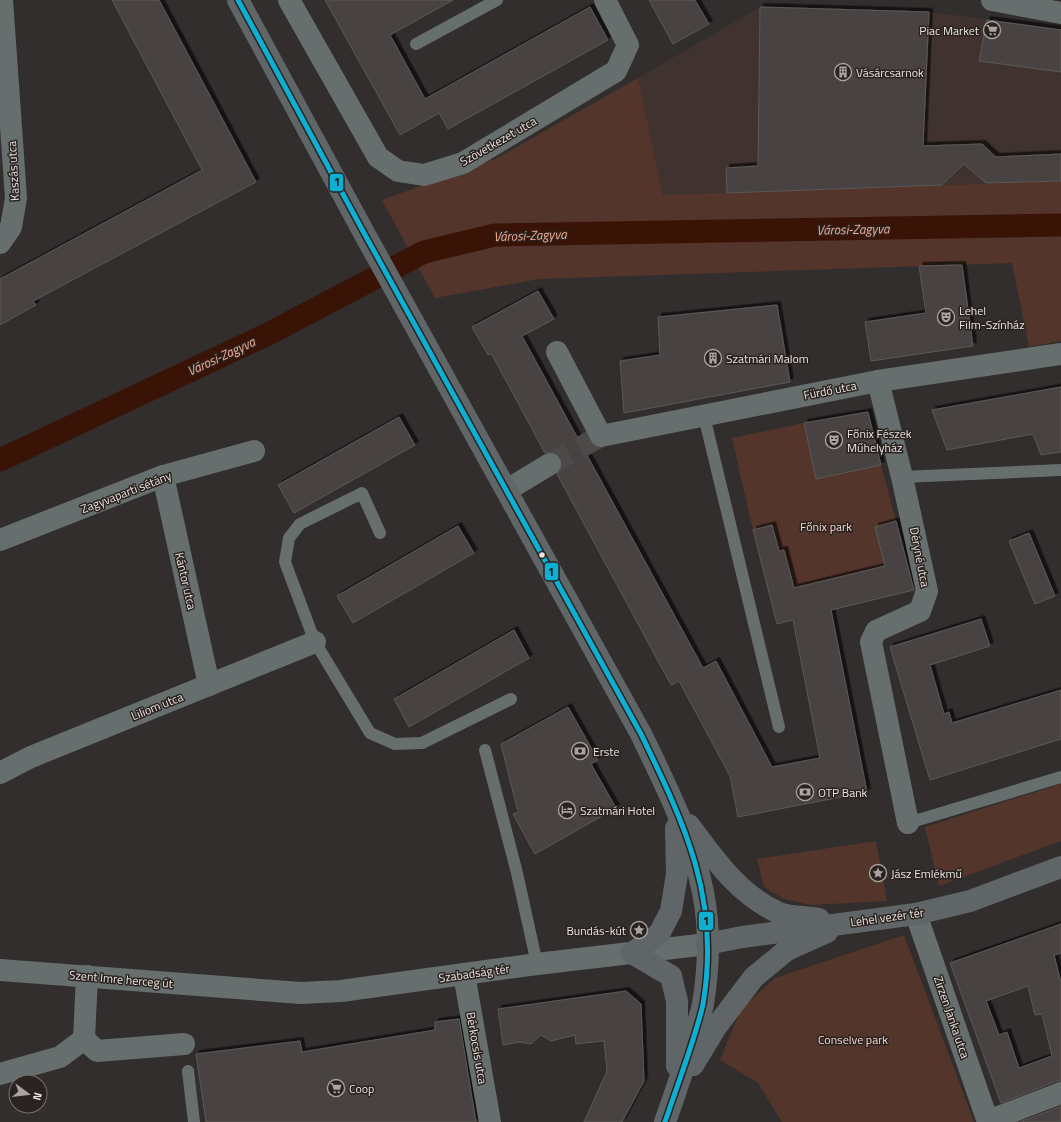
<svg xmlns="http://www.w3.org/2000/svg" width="1061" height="1122" font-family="'Titillium Web',sans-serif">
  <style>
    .built { fill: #40322e }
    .green { fill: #54352b }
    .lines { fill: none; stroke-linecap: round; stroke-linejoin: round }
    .canal { stroke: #3a1307; stroke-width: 23 }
    .building { fill: #484342; stroke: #5c5857; fill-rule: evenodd; filter: url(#shadow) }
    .street-tunnel { stroke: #4d4948; stroke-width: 22; stroke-dasharray: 22 11; stroke-linecap: butt }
    .lane { stroke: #666e6e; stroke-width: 12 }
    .street { stroke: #666e6e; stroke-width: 22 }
    .secondary { stroke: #606667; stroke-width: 22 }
    .bus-1-casing { stroke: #2b2320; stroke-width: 8 }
    .bus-1 { stroke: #0dafd3; stroke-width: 5 }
    .bus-dot { fill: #e9e3e1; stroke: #2b2320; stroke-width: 1.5 }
    .labels { text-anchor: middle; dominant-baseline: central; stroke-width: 3; stroke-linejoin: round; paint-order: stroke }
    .poi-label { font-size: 12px; fill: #e9e3e1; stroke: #2b2320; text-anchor: start }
    .street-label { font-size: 12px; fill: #e9e3e1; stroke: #2b2320 }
    .park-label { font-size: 12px; fill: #f6d4c9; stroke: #2b2320 }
    .water-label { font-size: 13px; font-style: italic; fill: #fbaa90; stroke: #2b2320 }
    .line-badge { stroke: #2b2320; stroke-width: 1.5 }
    .pale-badge-label { font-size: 11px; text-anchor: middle; font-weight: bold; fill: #111 }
  </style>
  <defs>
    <filter id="shadow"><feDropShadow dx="3.5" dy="-3.5" stdDeviation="0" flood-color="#0009"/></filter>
  </defs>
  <rect width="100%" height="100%" fill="#322e2d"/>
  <polygon class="built" points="760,7 929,12 963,16 1061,30 1061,181 663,195 638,78"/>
  <g class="green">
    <polygon points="638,78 663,195 1061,181 1061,341 1029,347 1012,263 539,279 435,298 382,200 495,159"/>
    <polygon points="804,423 816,479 881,465 896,521 875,527 885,566 794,588 784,550 779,551 772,525 753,530 732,438"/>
    <polygon points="1061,784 1061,841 939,886 925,827"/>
    <polygon points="876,841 887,901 812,905 784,899 764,887 757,859"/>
    <polygon points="904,935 974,1122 782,1122 758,1083 720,1060 741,1009 775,978"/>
  </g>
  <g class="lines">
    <polyline class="canal" points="0,460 270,333 424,252 495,235 1061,225"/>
  </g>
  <g class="building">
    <polygon points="112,0 159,0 256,182 33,301 36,305 0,325 0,279 202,170"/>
    <polygon points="325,0 453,0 390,35 425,99 590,7 608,40 448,129 439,113 400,135"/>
    <polygon points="649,0 695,0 709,24 673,44"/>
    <polygon points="760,7 929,12 923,146 982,144 996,157 1061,154 1061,181 986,183 964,164 942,185 727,193 726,168 758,166"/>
    <polygon points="987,20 1061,30 1061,72 979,61"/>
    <polygon points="962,265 973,346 871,361 865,322 926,313 919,266"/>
    <polygon points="538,291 554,319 522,336 703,668 716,661 772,767 820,758 793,620 777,624 753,530 772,525 779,551 784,550 794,588 885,566 875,527 896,521 914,590 831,610 867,792 738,817 730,776 679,681 671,685 557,474 561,470 562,463 561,458 556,453 550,452 545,453 491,353 488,355 472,327"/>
    <polygon points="777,305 790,382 624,413 620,361 660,355 658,317"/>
    <polygon points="1061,387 1061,452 1041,455 1033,434 947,450 932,410"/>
    <polygon points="868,412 881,465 816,479 804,423"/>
    <polygon points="399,417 415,445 294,513 278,485"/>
    <polygon points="458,526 474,553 353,623 337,596"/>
    <polygon points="1029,533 1055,596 1035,604 1009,541"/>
    <polygon points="981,619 990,646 930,665 944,714 949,712 952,723 1061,690 1061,739 930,780 890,647"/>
    <polygon points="514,630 529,658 409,727 394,699"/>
    <polygon points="568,707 598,760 591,764 616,808 535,854 513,814 518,812 501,744"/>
    <path d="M1061,924V953L1054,955L1061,983V1081H1057L1001,1103L950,963ZM1028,986L1035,1015L1042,1014L1052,1056L1019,1068L1007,1032L999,1035L986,1001Z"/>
    <polygon points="626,991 641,1004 644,1081 622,1122 584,1122 607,1071 604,1041 576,1044 575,1035 551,1041 541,1035 531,1044 520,1042 503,1045 498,1009"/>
    <polygon points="459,1019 476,1122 206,1122 196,1054 300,1041 302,1052 435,1030 435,1022"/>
    <polygon points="1061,1106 1061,1122 1020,1122"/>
  </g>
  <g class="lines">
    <polyline class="street-tunnel" points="550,464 601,436"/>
    <g class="lane">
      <polyline points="416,44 497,0"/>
      <polyline points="704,416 779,727"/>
      <polyline points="902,477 1061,470"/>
      <polyline points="380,533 362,493 300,524 289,538 285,562 315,642 370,733 395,744 422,743 511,699"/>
      <polyline points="485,750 517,873 537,964"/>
      <polyline points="908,823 1061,777"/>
      <polyline points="188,1071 194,1122"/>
    </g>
    <g class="street">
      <polyline points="289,0 378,157 398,171 424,175 463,163 616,71 628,45 605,0"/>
      <polyline points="992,0 1061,13"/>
      <polyline points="0,243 11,227 16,198 2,0"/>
      <polyline points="557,352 601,436 878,381 1061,354"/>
      <polyline points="878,381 902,477 927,591 920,611 876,631 871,642 908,823"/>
      <polyline points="163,476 209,685"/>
      <polyline points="507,490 550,464"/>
      <polyline points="0,540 163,476 254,451"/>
      <polyline points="0,773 31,757 315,642"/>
      <polyline points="916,914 988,1122"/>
      <polyline points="0,970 301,993 341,991 537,964 707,944"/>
      <polyline points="464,974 490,1122"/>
      <polyline points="87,976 84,1039 97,1051 184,1044"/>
      <polyline points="0,1074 60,1057 84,1039"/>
      <polyline points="988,1121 1061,1093"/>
    </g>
    <g class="secondary">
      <path d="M238,0L364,233L641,734C665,784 692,837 703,892C710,928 709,967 703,1004C701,1015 696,1027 693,1039C684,1067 675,1094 665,1122"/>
      <path d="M689,825C714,859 739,895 779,913C788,917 809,917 819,919"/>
      <polyline points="676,828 677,874 671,911 659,934 632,953 671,976 677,1001 677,1066"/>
      <polyline points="707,944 742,937 916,914 970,901 1061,867"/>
      <polyline points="693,1065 716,1027 754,977 787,950 827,932"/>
    </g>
    <g class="bus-1-casing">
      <path id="bus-1" d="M238,0L364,233L641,734C685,825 721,899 703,1004C701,1014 698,1023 695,1033C686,1063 675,1092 665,1122"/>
    </g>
    <use href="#bus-1" class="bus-1"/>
  </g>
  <defs>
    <g id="supermarket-ring" transform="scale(0.9)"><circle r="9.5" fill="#2b2320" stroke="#a9a4a2" stroke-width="1.5"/><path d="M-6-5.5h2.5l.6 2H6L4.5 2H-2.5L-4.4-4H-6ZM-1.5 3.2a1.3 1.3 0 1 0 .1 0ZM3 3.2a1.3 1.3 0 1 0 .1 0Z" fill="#a9a4a2"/></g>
    <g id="building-ring" transform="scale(0.9)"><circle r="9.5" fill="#2b2320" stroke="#a9a4a2" stroke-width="1.5"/><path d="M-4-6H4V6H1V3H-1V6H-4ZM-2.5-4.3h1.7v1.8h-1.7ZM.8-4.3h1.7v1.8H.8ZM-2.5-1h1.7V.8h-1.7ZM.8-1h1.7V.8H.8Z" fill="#a9a4a2"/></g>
    <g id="theatre-ring" transform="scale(0.9)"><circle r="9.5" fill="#2b2320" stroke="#a9a4a2" stroke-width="1.5"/><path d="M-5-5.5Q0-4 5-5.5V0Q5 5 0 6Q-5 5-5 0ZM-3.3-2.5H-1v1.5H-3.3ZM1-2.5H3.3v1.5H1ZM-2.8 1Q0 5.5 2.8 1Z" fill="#a9a4a2"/></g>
    <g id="bank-ring" transform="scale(0.9)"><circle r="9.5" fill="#2b2320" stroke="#a9a4a2" stroke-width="1.5"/><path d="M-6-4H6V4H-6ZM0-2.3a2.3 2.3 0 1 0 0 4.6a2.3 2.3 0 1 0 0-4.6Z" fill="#a9a4a2"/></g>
    <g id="hotel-ring" transform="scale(0.9)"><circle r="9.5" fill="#2b2320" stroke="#a9a4a2" stroke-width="1.5"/><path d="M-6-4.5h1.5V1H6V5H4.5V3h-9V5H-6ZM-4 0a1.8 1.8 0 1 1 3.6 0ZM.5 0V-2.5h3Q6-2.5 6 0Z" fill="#a9a4a2"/></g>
    <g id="sight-ring" transform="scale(0.9)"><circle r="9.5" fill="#2b2320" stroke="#a9a4a2" stroke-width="1.5"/><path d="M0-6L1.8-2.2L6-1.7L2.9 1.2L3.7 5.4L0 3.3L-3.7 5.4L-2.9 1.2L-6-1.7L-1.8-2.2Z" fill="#a9a4a2"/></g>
  </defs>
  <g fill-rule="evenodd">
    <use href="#supermarket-ring" x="992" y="30"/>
    <use href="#building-ring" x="843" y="72"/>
    <use href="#theatre-ring" x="946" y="317"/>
    <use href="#building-ring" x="713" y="358"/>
    <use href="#theatre-ring" x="834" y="440"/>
    <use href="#bank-ring" x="580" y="751"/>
    <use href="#bank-ring" x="805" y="792"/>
    <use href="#hotel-ring" x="567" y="810"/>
    <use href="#sight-ring" x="878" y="873"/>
    <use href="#sight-ring" x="639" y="930"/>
    <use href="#supermarket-ring" x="336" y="1088"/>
  </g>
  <circle class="bus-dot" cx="542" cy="555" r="3.5"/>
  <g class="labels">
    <g class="poi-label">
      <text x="979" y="30" text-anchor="end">Piac Market</text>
      <text x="856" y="72">Vásárcsarnok</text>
      <text x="959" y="310">Lehel<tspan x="959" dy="14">Film-Színház</tspan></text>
      <text x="726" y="358">Szatmári Malom</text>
      <text x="847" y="433">Főnix Fészek<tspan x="847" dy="14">Műhelyház</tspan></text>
      <text x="593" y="751">Erste</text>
      <text x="818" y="792">OTP Bank</text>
      <text x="580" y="810">Szatmári Hotel</text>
      <text x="891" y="873">Jász Emlékmű</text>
      <text x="626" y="930" text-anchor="end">Bundás-kút</text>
      <text x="349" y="1088">Coop</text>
    </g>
    <g class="street-label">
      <text transform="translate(498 141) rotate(-30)">Szövetkezet utca</text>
      <text transform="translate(13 171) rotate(-93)">Kaszás utca</text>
      <text transform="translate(830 390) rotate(-11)">Fürdő utca</text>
      <text transform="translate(126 492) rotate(-21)">Zagyvaparti sétány</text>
      <text transform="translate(920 557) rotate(79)">Déryné utca</text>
      <text transform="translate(186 581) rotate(77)">Kántor utca</text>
      <text transform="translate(157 706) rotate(-22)">Liliom utca</text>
      <text transform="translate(887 917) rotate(-8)">Lehel vezér tér</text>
      <text transform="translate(474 973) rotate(-8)">Szabadság tér</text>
      <text transform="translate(121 979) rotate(5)">Szent Imre herceg út</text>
      <text transform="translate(952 1017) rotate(71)">Zirzen Janka utca</text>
      <text transform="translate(477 1048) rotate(80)">Bérkocsis utca</text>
    </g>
    <g class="park-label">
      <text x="826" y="526">Főnix park</text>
      <text x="853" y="1039">Conselve park</text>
    </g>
    <g class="water-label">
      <text transform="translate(853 229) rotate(-1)">Városi-Zagyva</text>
      <text transform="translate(530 235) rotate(-2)">Városi-Zagyva</text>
      <text transform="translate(221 356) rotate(-25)">Városi-Zagyva</text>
    </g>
  </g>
  <g class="line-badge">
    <rect x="329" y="173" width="15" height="19" rx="4" fill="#0dafd3"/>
    <rect x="544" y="562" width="15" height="19" rx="4" fill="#0dafd3"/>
    <rect x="698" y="911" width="16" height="20" rx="4" fill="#0dafd3"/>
  </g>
  <g class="pale-badge-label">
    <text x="337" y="186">1</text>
    <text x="551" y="576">1</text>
    <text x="706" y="925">1</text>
  </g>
  <g transform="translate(28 1094) rotate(105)"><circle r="19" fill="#2b2320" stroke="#77706d"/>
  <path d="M0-3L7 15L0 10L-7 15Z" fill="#a9a4a2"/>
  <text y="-6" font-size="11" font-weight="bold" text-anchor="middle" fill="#e9e3e1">N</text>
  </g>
</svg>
